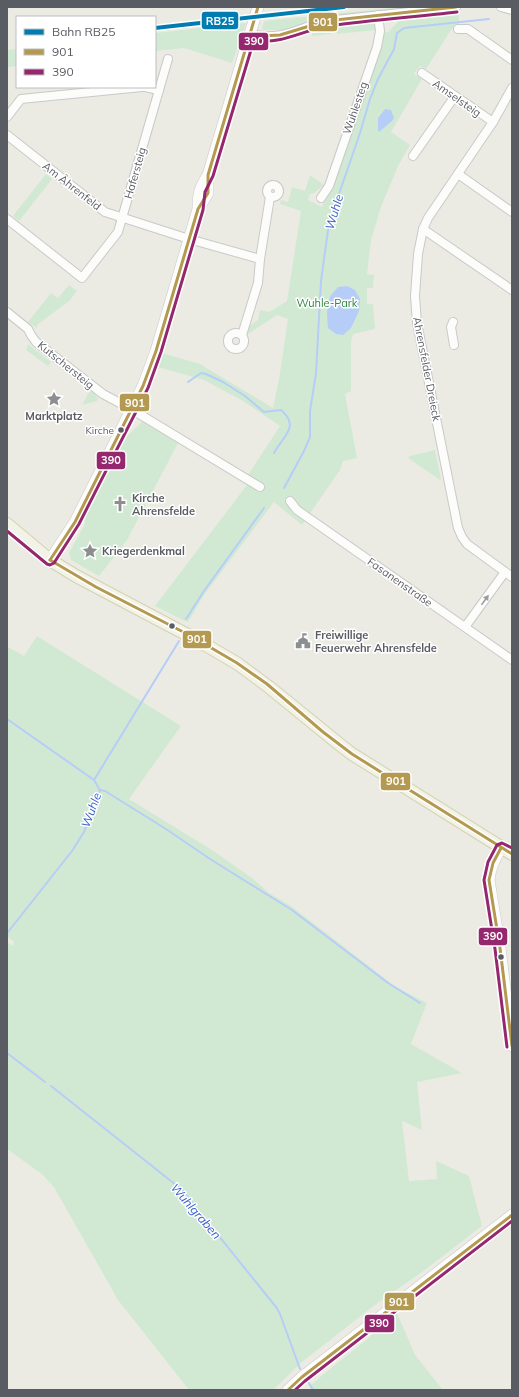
<svg xmlns="http://www.w3.org/2000/svg" width="519" height="1397" font-family="Mulish,sans-serif">
  <style>
    .green { fill: #d1e9d3 }
    .water { fill: #b6cef7 }
    .lines { fill: none; stroke-linecap: round; stroke-linejoin: round }
    .stream { stroke: #b6cef7; stroke-width: 2 }
    .street-casing { stroke: #c9c9c8; stroke-width: 10 }
    .secondary-casing { stroke: #c9c9c9; stroke-width: 12 }
    .primary-casing { stroke: #d4d2b0; stroke-width: 14 }
    .street { stroke: #fcfcfb; stroke-width: 8 }
    .secondary { stroke: #fcfcfb; stroke-width: 11 }
    .primary { stroke: #f2f2e7; stroke-width: 12 }
    .bus-1-casing { stroke: #fff; stroke-width: 6 }
    .bus-2-casing { stroke: #fff; stroke-width: 6 }
    .bus-1 { stroke: #b49950; stroke-width: 3 }
    .bus-2 { stroke: #95276e; stroke-width: 3 }
    .rail-1-casing { stroke: #fff; stroke-width: 7 }
    .rail-1 { stroke: #007cb0; stroke-width: 4 }
    .oneway { fill: #9b9ca0 }
    .bus-dot { fill: #5a5c63; stroke: #fff; stroke-width: 1.5 }
    .labels { text-anchor: middle; dominant-baseline: central; stroke-width: 3; stroke-linejoin: round; paint-order: stroke }
    .bus-label { font-size: 10px; fill: #5a5c63; stroke: #fff; text-anchor: end }
    .street-label { font-size: 11px; fill: #5a5c63; stroke: #fff }
    .park-label { font-size: 11px; fill: #2e8645; stroke: #fff }
    .poi-label { font-size: 11px; font-weight: bold; fill: #5a5c63; stroke: #fff; text-anchor: start }
    .water-label { font-size: 12px; font-style: italic; fill: #3a62cb; stroke: #fff }
    .line-badge { stroke: #fff; stroke-width: 1.5 }
    .badge-label { font-size: 11px; text-anchor: middle; font-weight: bold; fill: #fff }
  </style>
  <rect width="100%" height="100%" fill="#ebebe4"/>
  <g class="green">
    <polygon points="401,7 431,7 291,30 262,30 264,21"/>
    <polygon points="459,14 459,23 451,30 426,69 420,66 414,74 422,79 391,132 410,145 398,166 381,207 371,240 367,274 374,275 373,288 367,288 367,304 373,304 375,329 353,334 351,341 351,391 345,394 357,458 343,461 340,470 302,525 274,502 204,595 188,622 183,620 155,606 247,485 258,491 262,484 248,475 280,426 243,401 204,380 158,367 162,353 200,364 273,408 279,379 288,319 277,315 248,334 248,327 258,320 260,310 269,312 287,301 301,211 280,204 281,200 288,202 292,187 305,191 310,175 324,185 314,193 310,194 308,200 322,207 330,189 382,33 388,32 399,21"/>
    <polygon points="376,19 377,30 337,34 336,23"/>
    <polygon points="246,23 232,63 184,48 155,51 155,33"/>
    <polygon points="330,24 331,34 312,36 311,29"/>
    <polygon points="17,49 17,66 7,67 7,50"/>
    <polygon points="46,174 52,179 19,221 13,216"/>
    <polygon points="69,285 77,291 69,301 37,325 37,328 28,322 51,293 58,298"/>
    <polygon points="28,344 51,362 48,366 26,350"/>
    <polygon points="91,391 95,394 98,399 97,401 82,405 88,394"/>
    <polygon points="143,421 178,443 127,540 99,576 71,560 69,553 85,524 84,515 107,469 127,436"/>
    <polygon points="435,450 441,479 440,480 408,458 410,456"/>
    <polygon points="37,636 181,726 129,799 212,850 252,878 269,893 291,906 396,987 427,1003 411,1044 462,1073 417,1082 422,1130 402,1121 409,1181 437,1179 436,1161 469,1176 482,1226 422,1272 380,1301 302,1362 273,1390 189,1390 118,1300 54,1187 43,1175 7,1149 7,942 12,946 14,942 7,936 7,648 8,647 24,656"/>
    <path d="M397,1313L415,1355L443,1390H311L310,1386C338,1361 370,1339 397,1313Z"/>
  </g>
  <g class="water">
    <polygon points="385,109 391,110 394,118 392,121 379,132 378,130 378,118"/>
    <path d="M347,286L355,290L360,299L359,311L351,328L343,335L336,334L328,328C327,318 326,304 331,295C333,292 336,290 338,287Z"/>
  </g>
  <g class="lines">
    <g class="stream">
      <path d="M188,382L201,373L206,374L223,382L245,396L264,412L281,410C301,427 282,437 274,453"/>
      <polyline points="284,488 304,451 310,437 310,411 316,373 321,281 329,223 360,133 370,99 378,79 394,49 397,33 404,28 489,19"/>
      <polyline points="186,619 204,591 264,508"/>
      <polyline points="7,719 94,780"/>
      <polyline points="100,790 105,791 166,829 210,859 292,910 388,983 420,1003"/>
      <polyline points="8,932 72,851 84,832 100,790 94,780 179,641"/>
      <polyline points="7,1053 45,1082"/>
      <polyline points="51,1086 181,1189 276,1307 280,1314 300,1369"/>
      <polyline points="309,1383 313,1390"/>
    </g>
    <g class="street-casing">
      <g id="street">
        <polyline points="501,7 512,10"/>
        <polyline points="458,29 468,29 512,60"/>
        <path d="M251,34C280,42 298,28 326,21L456,7"/>
        <polyline points="422,73 493,122"/>
        <polyline points="145,87 159,90"/>
        <polyline points="512,88 493,122 428,218 423,229 418,254 415,296 417,323 458,528 462,537 467,544 512,577"/>
        <polyline points="7,117 21,99 142,87"/>
        <polyline points="7,135 105,212 189,239 260,259"/>
        <polyline points="413,156 455,96"/>
        <polyline points="458,174 512,212"/>
        <circle cx="273" cy="191" r="6"/>
        <polyline points="321,198 329,186 377,47 380,31 378,15"/>
        <polyline points="7,219 82,278 118,232 168,59"/>
        <polyline points="423,229 512,290"/>
        <polyline points="7,312 28,329 31,335 36,342 103,394 131,409 260,487"/>
        <polyline points="453,322 451,327 454,345"/>
        <circle cx="236" cy="341" r="8"/>
        <polyline points="242,335 258,283 260,259 270,197"/>
        <polyline points="290,501 297,510 512,660"/>
        <polyline points="465,627 505,572"/>
      </g>
    </g>
    <g class="secondary-casing">
      <g id="secondary">
        <polyline points="199,208 208,193 208,175"/>
        <path d="M50,560L75,522L143,386L156,351L198,209C198,194 200,187 208,175L258,7"/>
        <path d="M501,848C495,858 490,868 489,880L500,948L512,1046"/>
        <polyline points="288,1390 302,1377 512,1215"/>
      </g>
    </g>
    <g class="primary-casing">
      <polyline id="primary" points="7,524 50,560 76,576 199,641 238,664 269,687 339,744 352,754 512,854"/>
    </g>
    <use href="#street" class="street"/>
    <use href="#secondary" class="secondary"/>
    <use href="#primary" class="primary"/>
    <g class="bus-1-casing">
      <g id="bus-1">
        <polyline points="251,34 261,36 280,35 326,21 456,7"/>
        <polyline points="50,560 75,522 143,386 156,351 198,209 208,193 208,175 258,7"/>
        <polyline points="50,560 96,587 191,636 237,663 267,684 323,732 352,754 512,854"/>
        <polyline points="501,848 493,863 489,880 500,948 512,1046"/>
        <polyline points="288,1390 302,1377 512,1215"/>
      </g>
    </g>
    <g class="bus-2-casing">
      <g id="bus-2">
        <path d="M7,531L47,564L50,565L54,563L79,524L148,388L161,352L203,210L205,192L213,176L254,40C283,45 302,30 329,26C371,20 414,17 457,12"/>
        <polyline points="507,1047 495,949 484,880 488,862 497,845 502,843 512,848"/>
        <polyline points="295,1390 305,1381 512,1221"/>
      </g>
    </g>
    <use href="#bus-1" class="bus-1"/>
    <use href="#bus-2" class="bus-2"/>
    <g class="rail-1-casing">
      <polyline id="rail-1" points="155,28 344,7"/>
    </g>
    <use href="#rail-1" class="rail-1"/>
  </g>
  <defs><path id="oneway-solid" d="M-6-.8H1V-3.2L6.5 0L1 3.2V.8H-6Z"/></defs>
  <use class="oneway" href="#oneway-solid" transform="translate(485 600) rotate(-54)"/>
  <defs>
    <g id="sight-bare" transform="scale(1.2)"><path d="M0-6L1.8-2.2L6-1.7L2.9 1.2L3.7 5.4L0 3.3L-3.7 5.4L-2.9 1.2L-6-1.7L-1.8-2.2Z" fill="#8d8e90" stroke="#fff" stroke-width="2.5" paint-order="stroke"/></g>
    <g id="church-bare" transform="scale(1.2)"><path d="M-1.2-6h2.4v3.5h3.3v2.4h-3.3V6h-2.4V-.1h-3.3v-2.4h3.3Z" fill="#8d8e90" stroke="#fff" stroke-width="2.5" paint-order="stroke"/></g>
    <g id="civic-bare" transform="scale(1.2)"><path d="M-.6-6.5H3V-4.5H.6V-3L4-1V1h2V6H-6V1h2V-1L-.6-3ZM-1.2 2.5V6h2.4V2.5Z" fill="#8d8e90" stroke="#fff" stroke-width="2.5" paint-order="stroke"/></g>
  </defs>
  <g fill-rule="evenodd">
    <use href="#sight-bare" x="54" y="399"/>
    <use href="#church-bare" x="120" y="504"/>
    <use href="#sight-bare" x="90" y="551"/>
    <use href="#civic-bare" x="303" y="641"/>
  </g>
  <g class="bus-dot">
    <circle cx="121" cy="430" r="3.5"/>
    <circle cx="172" cy="626" r="3.5"/>
    <circle cx="501" cy="957" r="3.5"/>
  </g>
  <g class="labels">
    <g class="bus-label">
      <text x="114" y="430">Kirche</text>
    </g>
    <g class="street-label">
      <text transform="translate(457 98) rotate(35)">Amselsteig</text>
      <text transform="translate(355 108) rotate(-71)">Wuhlesteg</text>
      <text transform="translate(135 173) rotate(-74)">Hafersteig</text>
      <text transform="translate(72 186) rotate(38)">Am Ährenfeld</text>
      <text transform="translate(66 365) rotate(39)">Kutschersteig</text>
      <text transform="translate(427 369) rotate(79)">Ahrensfelder Dreieck</text>
      <text transform="translate(400 582) rotate(35)">Fasanenstraße</text>
    </g>
    <g class="park-label">
      <text x="327" y="303">Wuhle-Park</text>
    </g>
    <g class="poi-label">
      <text x="54" y="416" text-anchor="middle">Marktplatz</text>
      <text x="132" y="498">Kirche<tspan x="132" dy="13">Ahrensfelde</tspan></text>
      <text x="102" y="551">Kriegerdenkmal</text>
      <text x="315" y="635">Freiwillige<tspan x="315" dy="13">Feuerwehr Ahrensfelde</tspan></text>
    </g>
    <g class="water-label">
      <text transform="translate(334 212) rotate(-74)">Wuhle</text>
      <text transform="translate(91 810) rotate(-70)">Wuhle</text>
      <text transform="translate(196 1211) rotate(49)">Wuhlgraben</text>
    </g>
  </g>
  <g class="line-badge">
    <rect x="201" y="11" width="38" height="19" rx="4" fill="#007cb0"/>
    <rect x="308" y="12" width="30" height="20" rx="4" fill="#b49950"/>
    <rect x="238" y="32" width="31" height="19" rx="4" fill="#95276e"/>
    <rect x="119" y="393" width="31" height="19" rx="4" fill="#b49950"/>
    <rect x="96" y="451" width="30" height="19" rx="4" fill="#95276e"/>
    <rect x="182" y="630" width="30" height="19" rx="4" fill="#b49950"/>
    <rect x="380" y="772" width="31" height="19" rx="4" fill="#b49950"/>
    <rect x="478" y="927" width="30" height="19" rx="4" fill="#95276e"/>
    <rect x="384" y="1292" width="31" height="19" rx="4" fill="#b49950"/>
    <rect x="364" y="1314" width="31" height="19" rx="4" fill="#95276e"/>
  </g>
  <g class="badge-label">
    <text x="220" y="25">RB25</text>
    <text x="323" y="26">901</text>
    <text x="254" y="45">390</text>
    <text x="135" y="407">901</text>
    <text x="111" y="464">390</text>
    <text x="197" y="643">901</text>
    <text x="396" y="785">901</text>
    <text x="493" y="940">390</text>
    <text x="399" y="1306">901</text>
    <text x="379" y="1327">390</text>
  </g>
  <rect width="519" height="1397" fill="none" stroke="#5a5c63" stroke-width="16"/>
  <rect x="16" y="16" width="140" height="72" fill="#ffffff" stroke="#bdbec1"/>
  <rect x="24" y="29" width="20" height="6" fill="#007cb0" stroke="#bdbec1"/>
  <text x="52" y="36" font-size="12" fill="#5a5c63">Bahn RB25</text>
  <rect x="24" y="49" width="20" height="6" fill="#b49950" stroke="#bdbec1"/>
  <text x="52" y="56" font-size="12" fill="#5a5c63">901</text>
  <rect x="24" y="69" width="20" height="6" fill="#95276e" stroke="#bdbec1"/>
  <text x="52" y="76" font-size="12" fill="#5a5c63">390</text>
</svg>
